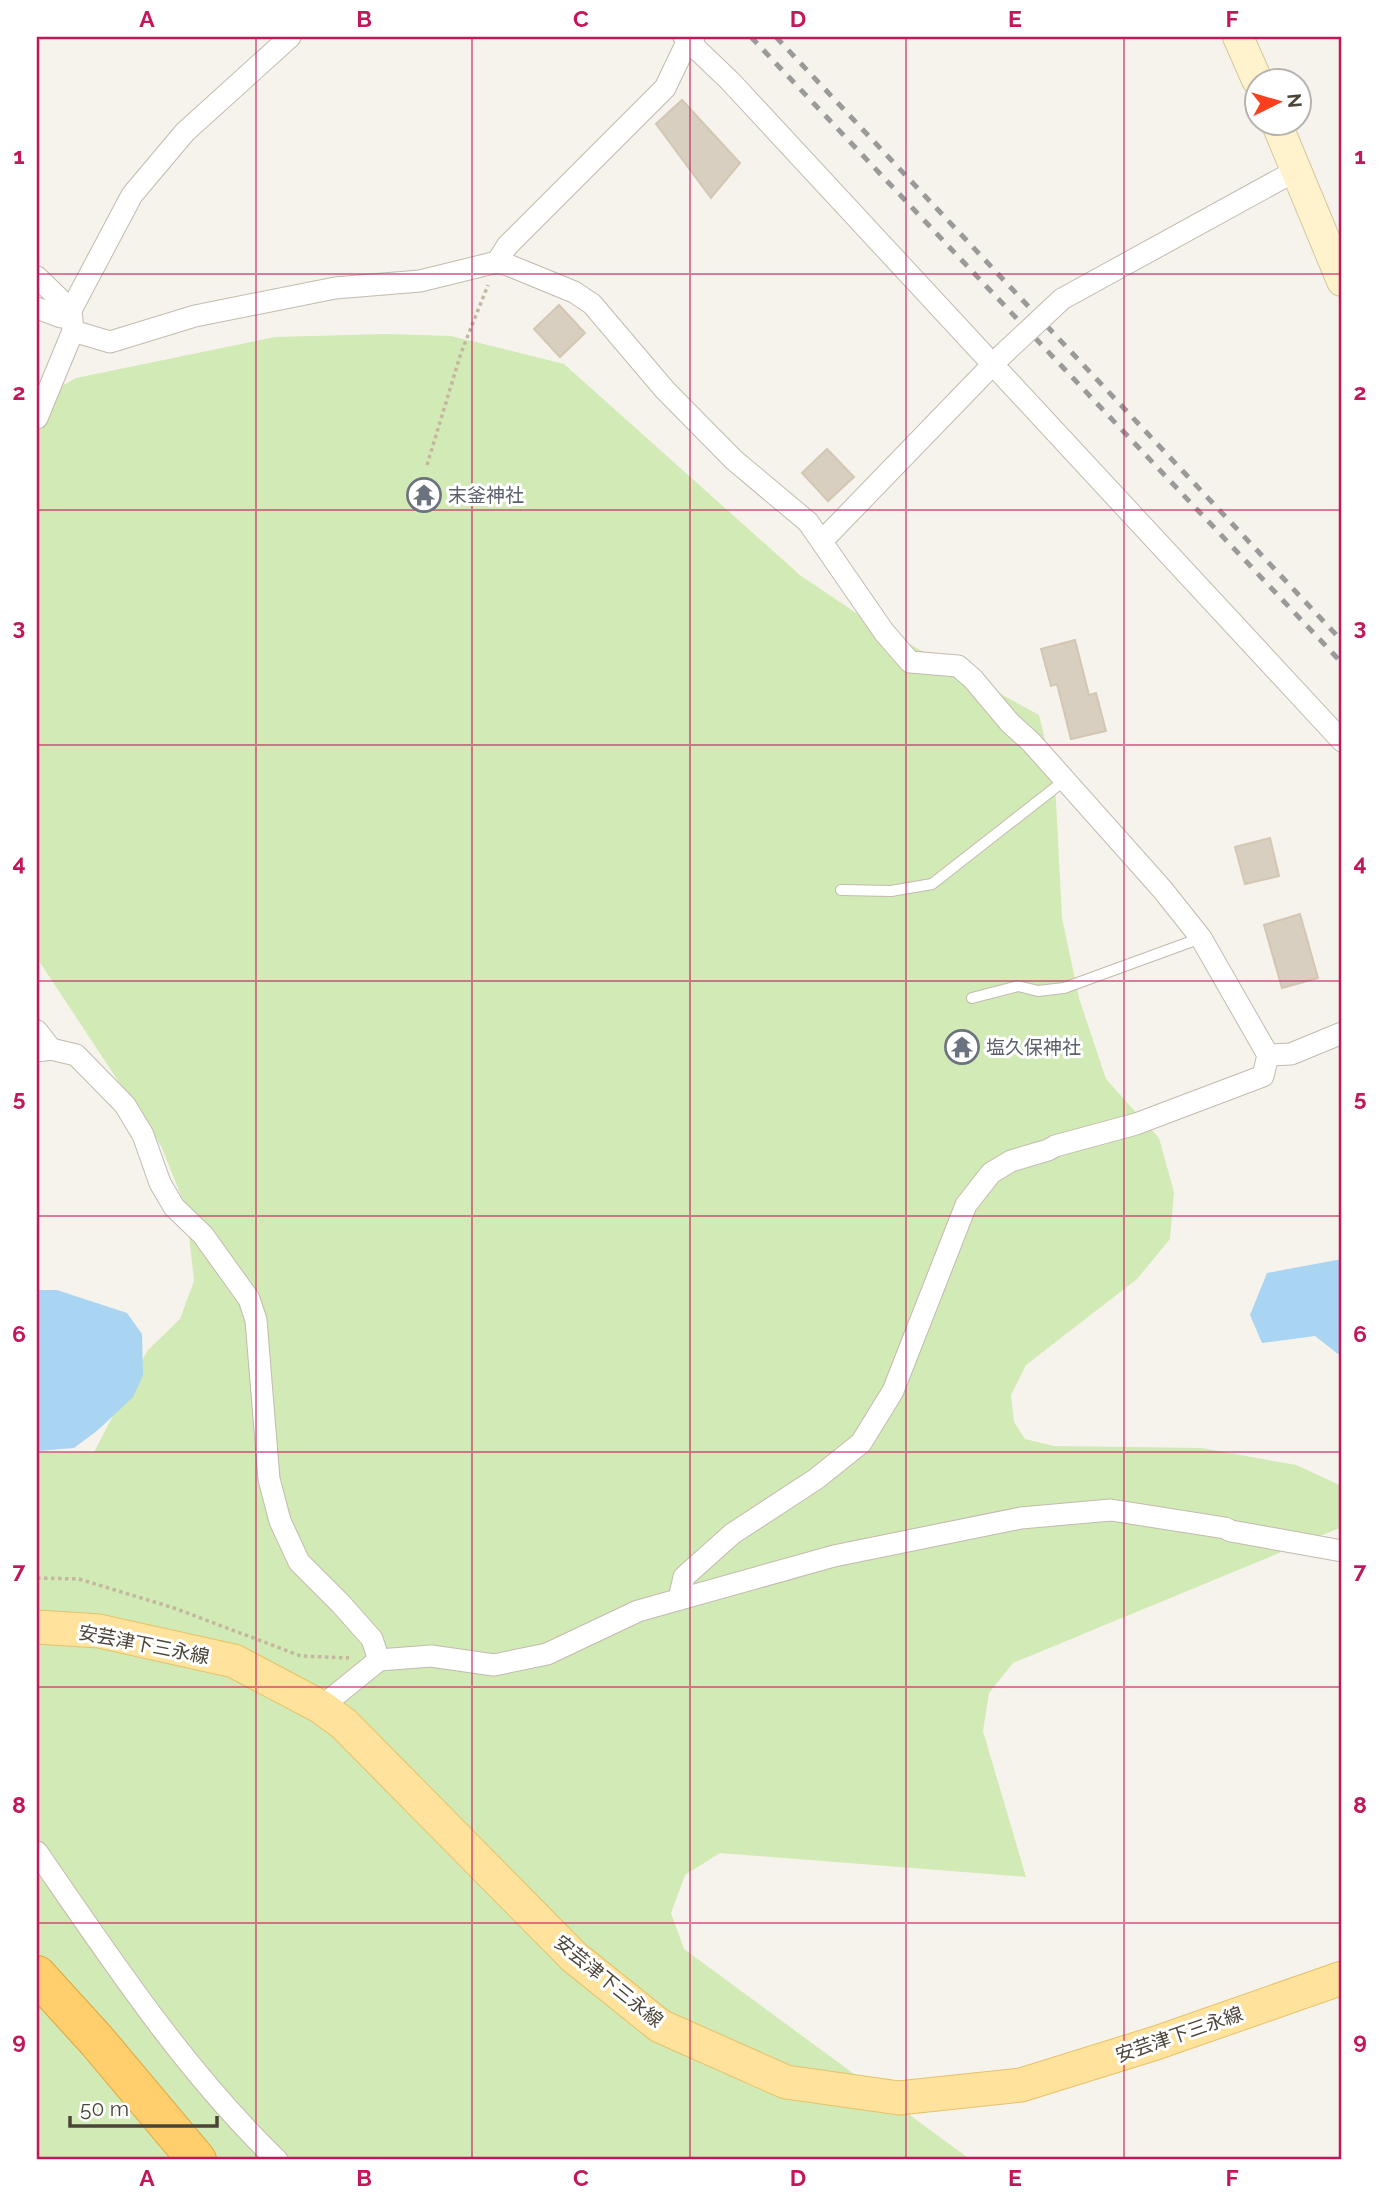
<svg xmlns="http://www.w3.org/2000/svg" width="1379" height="2197" font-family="Raleway,'Noto Sans JP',sans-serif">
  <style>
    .green { fill: #d2eab5 }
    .water { fill: #a9d4f2 }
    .building { fill: #d8cfc1; stroke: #d3c7b4; stroke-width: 2 }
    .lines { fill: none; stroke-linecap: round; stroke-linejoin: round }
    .lane-casing { stroke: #c2bbae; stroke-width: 12 }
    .street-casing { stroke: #c2bbae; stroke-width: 23 }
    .secondary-casing { stroke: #d6c79b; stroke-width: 32 }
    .primary-casing { stroke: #e6c16a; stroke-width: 35 }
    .highway-casing { stroke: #e0a43c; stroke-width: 40 }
    .path { stroke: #c4b79f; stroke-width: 3.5; stroke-dasharray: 3.5 3.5; stroke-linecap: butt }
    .lane { stroke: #fff; stroke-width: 10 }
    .street { stroke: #fff; stroke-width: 21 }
    .secondary { stroke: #fff3cd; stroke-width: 30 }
    .primary { stroke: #ffe39c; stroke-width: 33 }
    .highway { stroke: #ffcf6e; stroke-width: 38 }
    .rail { stroke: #9a9a9a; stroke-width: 5; stroke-dasharray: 9 9; stroke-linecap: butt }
    .street-bridge-casing { stroke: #c2bbae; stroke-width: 23; stroke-linecap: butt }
    .street-bridge { stroke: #fff; stroke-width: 21 }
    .grid { fill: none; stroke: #c2185b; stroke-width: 2; stroke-opacity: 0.55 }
    .labels { text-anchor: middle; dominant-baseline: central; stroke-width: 6; stroke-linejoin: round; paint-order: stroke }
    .worship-label { font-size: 19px; fill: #5b616d; stroke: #fff; text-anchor: start }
    .street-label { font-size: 19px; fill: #4b4439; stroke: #fff }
    .neatline { fill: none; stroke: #c2185b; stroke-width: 2.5 }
    .grid-label { font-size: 23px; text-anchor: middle; font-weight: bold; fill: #c2185b }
  </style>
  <rect width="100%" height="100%" fill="#f6f3ec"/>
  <polygon class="green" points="386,334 451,336 564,364 801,576 871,623 1039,715 1055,782 1062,918 1079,998 1106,1079 1159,1138 1174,1192 1170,1239 1137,1279 1026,1365 1011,1395 1014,1422 1025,1439 1054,1446 1202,1448 1296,1465 1342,1486 1342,1527 1013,1663 989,1693 983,1731 1026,1877 720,1853 685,1875 671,1913 684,1949 971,2160 37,2160 37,1453 94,1452 147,1351 180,1319 194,1281 186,1208 161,1146 37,958 37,400 76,378 275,337"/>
  <g class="water">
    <polygon points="1342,1259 1342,1357 1315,1336 1262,1343 1250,1315 1267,1273"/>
    <polygon points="37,1290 57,1290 127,1313 142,1334 143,1375 133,1397 98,1430 74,1448 37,1451"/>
  </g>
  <g class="building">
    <polygon points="682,100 740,163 711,198 656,124"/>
    <polygon points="559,305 585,333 560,357 534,329"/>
    <polygon points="827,449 854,477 828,501 802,473"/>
    <polygon points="1075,640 1089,695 1096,693 1106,731 1071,739 1057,684 1051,686 1041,649"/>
    <polygon points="1270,838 1279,876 1245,884 1235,847"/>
    <polygon points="1300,914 1318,978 1282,988 1264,925"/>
  </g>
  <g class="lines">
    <g class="lane-casing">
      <g id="lane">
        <polyline points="841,890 891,891 932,884 1065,780"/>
        <polyline points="972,998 1018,986 1038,991 1064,988 1201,938"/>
      </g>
    </g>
    <g class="street-casing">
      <g id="street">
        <polyline points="684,37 730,81 1342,741"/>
        <polyline points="497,262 507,246 665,88 688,40 694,37"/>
        <polyline points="37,277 71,310 73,331 37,418"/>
        <polyline points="1062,299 1297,170"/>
        <polyline points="37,308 61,317 71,310 132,195 185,132 290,37"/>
        <polyline points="73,331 110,342 195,316 335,288 420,281 497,262 508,265 574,292 592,304 665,390 734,460 808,522 884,632 910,662 958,666 973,679 1010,723 1031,742 1162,889 1201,938 1268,1055 1263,1076 1136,1124 1055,1146 1048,1150 1011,1161 991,1173 966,1205 893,1391 861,1443 816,1479 732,1534 684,1577 679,1599"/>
        <polyline points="823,540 1000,357"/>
        <polyline points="37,1031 51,1049"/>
        <polyline points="37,1051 51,1049 76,1055 125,1105 143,1135 160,1183 174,1207 203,1235 249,1299 256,1320 269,1479 280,1521 299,1562 341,1604 372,1639 379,1660"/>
        <polyline points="1268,1055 1291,1054 1342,1033"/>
        <polyline points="321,1707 379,1660 431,1656 494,1665 547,1654 638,1611 834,1556 1021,1518 1111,1510 1225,1528 1231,1531 1342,1551"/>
        <path d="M37,1852C111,1959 183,2069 277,2160"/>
      </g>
    </g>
    <g class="secondary-casing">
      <g id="secondary">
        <polyline points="1238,37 1257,80"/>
        <polyline points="1276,122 1342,281"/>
      </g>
    </g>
    <g class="primary-casing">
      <polyline id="primary" points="37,1627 99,1631 234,1661 321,1707 344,1724 574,1957 660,2026 786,2082 899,2098 1021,2085 1156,2043 1342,1978"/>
    </g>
    <g class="highway-casing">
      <polyline id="highway" points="37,1975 97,2041 197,2160"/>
    </g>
    <g class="path">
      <polyline points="427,465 461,353 488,285"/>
      <polyline points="37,1578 79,1579 174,1608 301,1656 349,1658"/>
    </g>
    <use href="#lane" class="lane"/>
    <use href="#street" class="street"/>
    <use href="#secondary" class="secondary"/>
    <use href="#primary" class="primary"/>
    <use href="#highway" class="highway"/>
    <g class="rail">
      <polyline points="751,37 1342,663"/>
      <polyline points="776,37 1342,641"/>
    </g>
    <g class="street-bridge-casing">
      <polyline id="street-bridge" points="1000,357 1062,299"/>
    </g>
    <use href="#street-bridge" class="street-bridge"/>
  </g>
  <path class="grid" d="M256,37V2160M472,37V2160M690,37V2160M906,37V2160M1124,37V2160M37,274H1342M37,510H1342M37,745H1342M37,981H1342M37,1216H1342M37,1452H1342M37,1687H1342M37,1923H1342"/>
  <defs>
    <g id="temple-ring" transform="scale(1.75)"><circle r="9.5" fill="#fff" stroke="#6b7280" stroke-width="1.5"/><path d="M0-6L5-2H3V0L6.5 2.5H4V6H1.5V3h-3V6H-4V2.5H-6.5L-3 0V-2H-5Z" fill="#6b7280"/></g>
  </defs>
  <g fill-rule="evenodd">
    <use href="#temple-ring" x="424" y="495"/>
    <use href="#temple-ring" x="962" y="1047"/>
  </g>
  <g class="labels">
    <g class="worship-label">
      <text x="448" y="495">末釜神社</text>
      <text x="986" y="1047">塩久保神社</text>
    </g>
    <g class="street-label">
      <text transform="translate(144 1644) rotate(11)">安芸津下三永線</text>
      <text transform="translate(609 1981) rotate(39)">安芸津下三永線</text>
      <text transform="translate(1179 2034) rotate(-19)">安芸津下三永線</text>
    </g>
  </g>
  <rect width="1379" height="2197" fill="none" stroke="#ffffff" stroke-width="77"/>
  <g transform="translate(1278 102) rotate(85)"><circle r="33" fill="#ffffff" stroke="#b7b4b0" stroke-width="2"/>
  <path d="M0-5L12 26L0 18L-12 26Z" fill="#fc3f1d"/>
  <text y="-10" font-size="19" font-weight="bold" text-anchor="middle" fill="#4b4439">N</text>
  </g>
  <path d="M70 2116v10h147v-10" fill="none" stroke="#4b4439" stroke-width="3.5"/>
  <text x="80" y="2116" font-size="21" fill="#4b4439" stroke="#ffffff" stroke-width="5" paint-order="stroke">50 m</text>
  <rect x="38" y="38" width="1302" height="2120" class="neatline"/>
  <g class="grid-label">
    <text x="147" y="27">A</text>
    <text x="364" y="27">B</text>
    <text x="581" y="27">C</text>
    <text x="798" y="27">D</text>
    <text x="1015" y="27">E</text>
    <text x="1232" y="27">F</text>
    <text x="19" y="164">1</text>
    <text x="1360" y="164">1</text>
    <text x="19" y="400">2</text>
    <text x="1360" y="400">2</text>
    <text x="19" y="635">3</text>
    <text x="1360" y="635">3</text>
    <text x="19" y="871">4</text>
    <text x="1360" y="871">4</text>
    <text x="19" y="1106">5</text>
    <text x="1360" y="1106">5</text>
    <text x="19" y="1342">6</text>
    <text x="1360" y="1342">6</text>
    <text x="19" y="1578">7</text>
    <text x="1360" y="1578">7</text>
    <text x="19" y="1813">8</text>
    <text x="1360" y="1813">8</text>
    <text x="19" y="2049">9</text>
    <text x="1360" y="2049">9</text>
    <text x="147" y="2186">A</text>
    <text x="364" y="2186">B</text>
    <text x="581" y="2186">C</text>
    <text x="798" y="2186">D</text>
    <text x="1015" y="2186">E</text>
    <text x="1232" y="2186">F</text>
  </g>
</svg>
